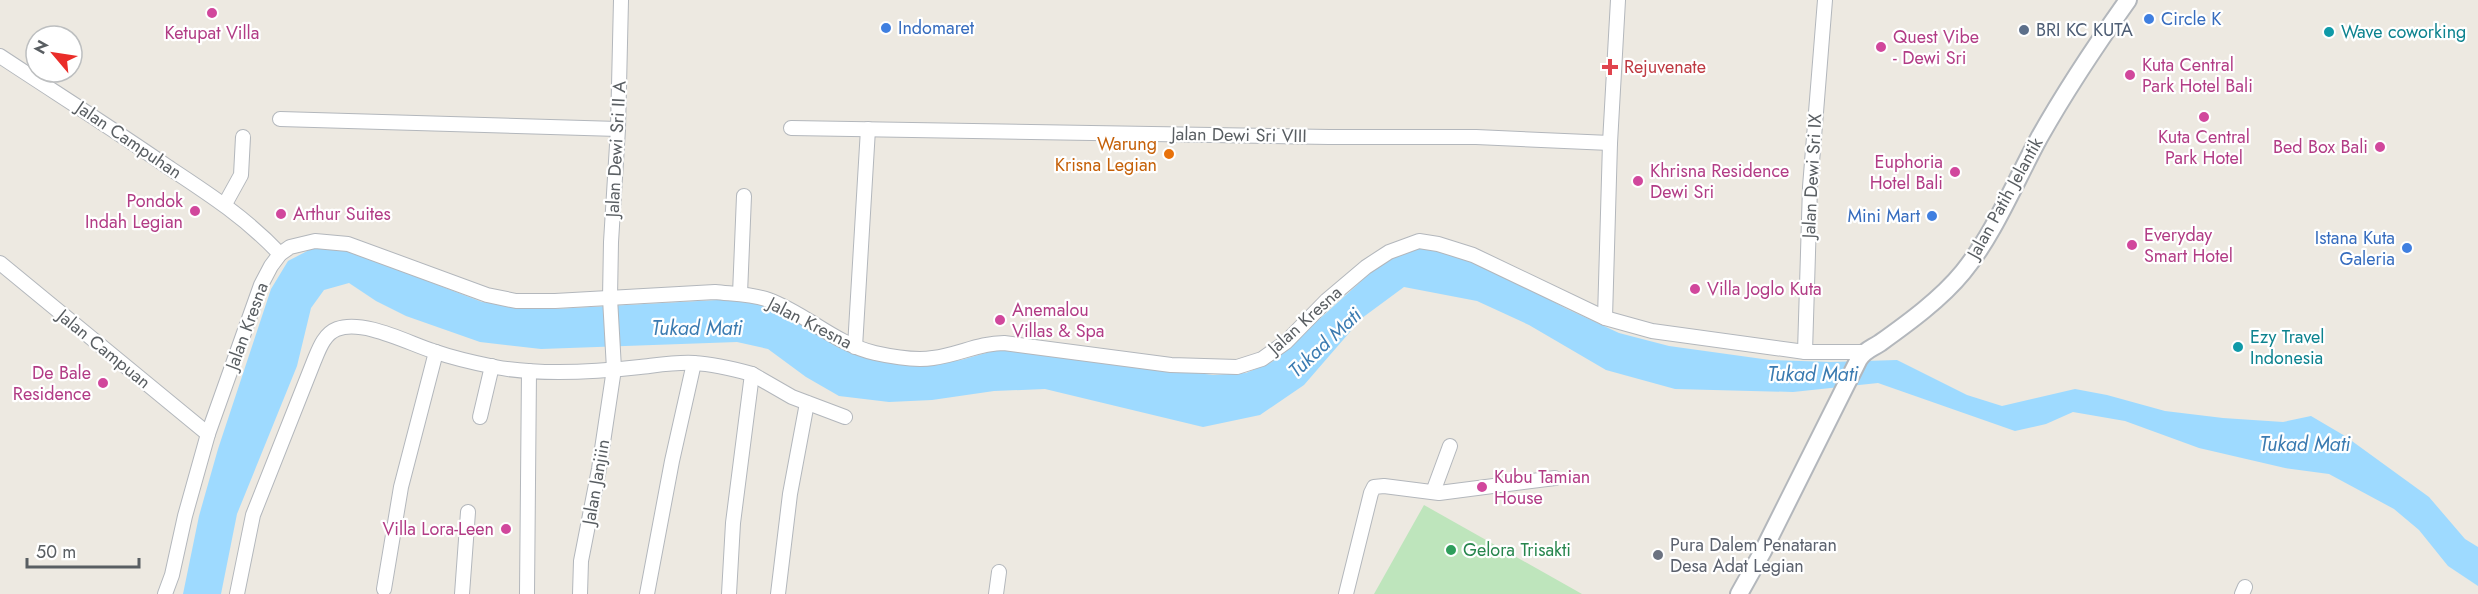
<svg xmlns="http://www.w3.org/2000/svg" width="2478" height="594" font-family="Jost,sans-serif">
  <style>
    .green { fill: #bee5bc }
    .water { fill: #9edaff }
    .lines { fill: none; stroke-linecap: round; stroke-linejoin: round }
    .minor-casing { stroke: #b3b7bc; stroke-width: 16 }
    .tertiary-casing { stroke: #b3b7bc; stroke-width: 20 }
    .minor { stroke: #fff; stroke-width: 14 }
    .tertiary { stroke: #fff; stroke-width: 16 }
    .hotel-dot { fill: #d1479c; stroke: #fff; stroke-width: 2 }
    .shop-dot { fill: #3f7fe0; stroke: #fff; stroke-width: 2 }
    .service-dot { fill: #5c6f8a; stroke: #fff; stroke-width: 2 }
    .culture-dot { fill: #0f9aa8; stroke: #fff; stroke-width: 2 }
    .health-dot { fill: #e0444e; stroke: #fff; stroke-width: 2 }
    .food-dot { fill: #e8710a; stroke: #fff; stroke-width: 2 }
    .leisure-dot { fill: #2e9e5b; stroke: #fff; stroke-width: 2 }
    .worship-dot { fill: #6b7280; stroke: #fff; stroke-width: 2 }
    .labels { text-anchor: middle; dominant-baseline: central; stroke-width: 4.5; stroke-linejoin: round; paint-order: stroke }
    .shop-label { font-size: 18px; fill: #366cbe; stroke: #fff; text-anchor: start }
    .service-label { font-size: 18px; fill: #4e5e75; stroke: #fff; text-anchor: start }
    .culture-label { font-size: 18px; fill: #0d838f; stroke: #fff; text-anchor: start }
    .hotel-label { font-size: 18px; fill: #b23c85; stroke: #fff; text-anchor: start }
    .health-label { font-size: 18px; fill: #be3a42; stroke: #fff; text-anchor: start }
    .street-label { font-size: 18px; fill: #595e62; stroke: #fff }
    .food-label { font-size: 18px; fill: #c56008; stroke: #fff; text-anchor: end }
    .worship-label { font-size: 18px; fill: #5b616d; stroke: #fff; text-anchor: start }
    .leisure-label { font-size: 18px; fill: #27864d; stroke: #fff; text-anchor: start }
    .water-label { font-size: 20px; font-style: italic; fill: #3b7bb1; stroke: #fff }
  </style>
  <rect width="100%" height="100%" fill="#ede9e1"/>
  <polygon class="green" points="1424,505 1582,594 1374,594"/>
  <polygon class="water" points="1412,245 1440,247 1476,260 1565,308 1619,333 1669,346 1770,360 1831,362 1897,360 1967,395 2002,406 2075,389 2107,395 2165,411 2223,418 2283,422 2311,416 2345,436 2429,497 2465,539 2478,547 2478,586 2448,566 2419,530 2394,509 2329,474 2285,468 2199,448 2125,421 2073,412 2046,424 2015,431 1878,383 1793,392 1675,389 1606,370 1529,325 1477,301 1404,287 1362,318 1304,385 1260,415 1203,427 1045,389 994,391 932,400 889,402 839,396 806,377 768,349 737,342 541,349 480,342 406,316 376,301 349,283 324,290 311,308 297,366 237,514 221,594 183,594 199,516 218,449 271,289 288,261 311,249 347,247 391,267 482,302 554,309 735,299 768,305 805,323 922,365 961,360 1004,348 1213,375 1246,373 1272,362 1389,256"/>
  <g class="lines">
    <g class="minor-casing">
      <g id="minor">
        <path d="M0,56C56,93 113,129 168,167C209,194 246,218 280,254"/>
        <polyline points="280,119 618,129"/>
        <polyline points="791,128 1329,137 1476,137 1610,143"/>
        <polyline points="225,204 241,175 243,137"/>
        <polyline points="0,263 208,434"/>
        <polyline points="740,294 744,196"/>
        <polyline points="1605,318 1610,143 1618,0"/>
        <polyline points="855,347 868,129"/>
        <polyline points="1805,352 1810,187 1825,0"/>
        <polyline points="752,374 792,397 845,417"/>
        <polyline points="480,417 492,366"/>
        <polyline points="1433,492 1450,446"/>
        <polyline points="384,589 401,487 436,352"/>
        <path d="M165,594L172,575L185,516L208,434L261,285L271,266L280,254L290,247L315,241L348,244L487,295L516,301H555L715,292C732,294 752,294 769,300C807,314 833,343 875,353C893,357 914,361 933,358C958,355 979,343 1004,343L1171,365L1237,367L1262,359L1286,342L1327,300L1366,267L1389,252L1419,241L1438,244L1473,255L1605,318L1652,331L1805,352H1864"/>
        <path d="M237,594L253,515L314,361C319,349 324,334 337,329C363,319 408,343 433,351C453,358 475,363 495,367C538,375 596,372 640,367C658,365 676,362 694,363C714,364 734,369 752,374L733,523L729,594"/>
        <polyline points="462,594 468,512"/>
        <polyline points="527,594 529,371"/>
        <polyline points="580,594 581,561 599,469 614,369 610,298 611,242 618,129 621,0"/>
        <polyline points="647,594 672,461 694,363"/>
        <polyline points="778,594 790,494 807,403"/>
        <polyline points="996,594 999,572"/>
        <polyline points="1346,594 1371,493 1374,487 1384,486 1439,493 1555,478"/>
        <polyline points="2242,594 2245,587"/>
      </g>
    </g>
    <g class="tertiary-casing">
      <path id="tertiary" d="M1739,594L1763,551L1859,359C1865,350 1871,349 1880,343C1908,323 1941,299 1963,272C1994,234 2015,182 2039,138C2066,90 2096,45 2128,0"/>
    </g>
    <use href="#minor" class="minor"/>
    <use href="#tertiary" class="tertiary"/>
  </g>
  <g class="hotel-dot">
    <circle cx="212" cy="13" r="6"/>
    <circle cx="1881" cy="47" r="6"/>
    <circle cx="2130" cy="75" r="6"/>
    <circle cx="2204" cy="117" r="6"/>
    <circle cx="2380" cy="147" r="6"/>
    <circle cx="1955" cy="172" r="6"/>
    <circle cx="1638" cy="181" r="6"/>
    <circle cx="195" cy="211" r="6"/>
    <circle cx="281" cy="214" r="6"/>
    <circle cx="2132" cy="245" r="6"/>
    <circle cx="1695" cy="289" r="6"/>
    <circle cx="1000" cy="320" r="6"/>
    <circle cx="103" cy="383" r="6"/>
    <circle cx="1482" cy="487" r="6"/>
    <circle cx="506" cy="529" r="6"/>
  </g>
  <g class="shop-dot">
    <circle cx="2149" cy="19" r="6"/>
    <circle cx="886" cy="28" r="6"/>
    <circle cx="1932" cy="216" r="6"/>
    <circle cx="2407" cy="248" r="6"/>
  </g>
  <circle class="service-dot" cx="2024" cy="30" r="6"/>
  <g class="culture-dot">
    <circle cx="2329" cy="32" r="6"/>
    <circle cx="2238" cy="347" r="6"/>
  </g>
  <path class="health-dot" d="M1607 58h6v6h6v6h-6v6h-6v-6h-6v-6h6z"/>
  <circle class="food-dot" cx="1169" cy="154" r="6"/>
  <circle class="leisure-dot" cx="1451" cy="550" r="6"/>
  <circle class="worship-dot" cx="1658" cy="555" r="6"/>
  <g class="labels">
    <g class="shop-label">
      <text x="2161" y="19">Circle K</text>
      <text x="898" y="28">Indomaret</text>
      <text x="1920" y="216" text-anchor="end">Mini Mart</text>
      <text x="2395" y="238" text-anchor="end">Istana Kuta<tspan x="2395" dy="21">Galeria</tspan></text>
    </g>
    <g class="service-label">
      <text x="2036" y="30">BRI KC KUTA</text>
    </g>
    <g class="culture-label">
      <text x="2341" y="32">Wave coworking</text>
      <text x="2250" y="337">Ezy Travel<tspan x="2250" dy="21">Indonesia</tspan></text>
    </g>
    <g class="hotel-label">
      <text x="212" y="33" text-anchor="middle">Ketupat Villa</text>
      <text x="1893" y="37">Quest Vibe<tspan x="1893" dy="21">- Dewi Sri</tspan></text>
      <text x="2142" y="65">Kuta Central<tspan x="2142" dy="21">Park Hotel Bali</tspan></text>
      <text x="2204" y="137" text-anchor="middle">Kuta Central<tspan x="2204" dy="21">Park Hotel</tspan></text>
      <text x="2368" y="147" text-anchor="end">Bed Box Bali</text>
      <text x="1943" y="162" text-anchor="end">Euphoria<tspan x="1943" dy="21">Hotel Bali</tspan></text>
      <text x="1650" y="171">Khrisna Residence<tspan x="1650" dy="21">Dewi Sri</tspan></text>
      <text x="183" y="201" text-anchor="end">Pondok<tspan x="183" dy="21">Indah Legian</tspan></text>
      <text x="293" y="214">Arthur Suites</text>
      <text x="2144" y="235">Everyday<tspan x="2144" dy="21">Smart Hotel</tspan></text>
      <text x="1707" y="289">Villa Joglo Kuta</text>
      <text x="1012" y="310">Anemalou<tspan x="1012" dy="21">Villas &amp; Spa</tspan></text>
      <text x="91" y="373" text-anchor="end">De Bale<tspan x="91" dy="21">Residence</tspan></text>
      <text x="1494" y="477">Kubu Tamian<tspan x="1494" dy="21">House</tspan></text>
      <text x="494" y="529" text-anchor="end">Villa Lora-Leen</text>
    </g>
    <g class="health-label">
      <text x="1624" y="67">Rejuvenate</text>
    </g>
    <g class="street-label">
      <text transform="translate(1239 135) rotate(1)">Jalan Dewi Sri VIII</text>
      <text transform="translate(129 140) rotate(34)">Jalan Campuhan</text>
      <text transform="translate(616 149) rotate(-87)">Jalan Dewi Sri II A</text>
      <text transform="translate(1812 176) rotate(-87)">Jalan Dewi Sri IX</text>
      <text transform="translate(2005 198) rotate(-61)">Jalan Patih Jelantik</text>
      <text transform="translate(1305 320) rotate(-42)">Jalan Kresna</text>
      <text transform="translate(810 323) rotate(27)">Jalan Kresna</text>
      <text transform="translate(247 326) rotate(-70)">Jalan Kresna</text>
      <text transform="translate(104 349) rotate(39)">Jalan Campuan</text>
      <text transform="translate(596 482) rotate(-80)">Jalan Janjiin</text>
    </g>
    <g class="food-label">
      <text x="1157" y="144">Warung<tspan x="1157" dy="21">Krisna Legian</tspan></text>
    </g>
    <g class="worship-label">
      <text x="1670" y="545">Pura Dalem Penataran<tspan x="1670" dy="21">Desa Adat Legian</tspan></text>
    </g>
    <g class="leisure-label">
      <text x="1463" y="550">Gelora Trisakti</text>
    </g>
    <g class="water-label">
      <text x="697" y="328">Tukad Mati</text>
      <text transform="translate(1325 343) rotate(-43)">Tukad Mati</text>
      <text x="1813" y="374">Tukad Mati</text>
      <text x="2305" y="444">Tukad Mati</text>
    </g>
  </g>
  <g transform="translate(54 54) rotate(299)"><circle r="28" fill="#ffffff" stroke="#bdbfc0" stroke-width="1.5"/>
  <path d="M0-4.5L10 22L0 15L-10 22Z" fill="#ea2d29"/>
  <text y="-9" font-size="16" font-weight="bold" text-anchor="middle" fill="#595e62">N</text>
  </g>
  <path d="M27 558v9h112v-9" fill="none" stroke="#595e62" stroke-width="3"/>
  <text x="36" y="558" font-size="18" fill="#595e62" stroke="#ffffff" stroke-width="4.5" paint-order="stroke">50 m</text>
</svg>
